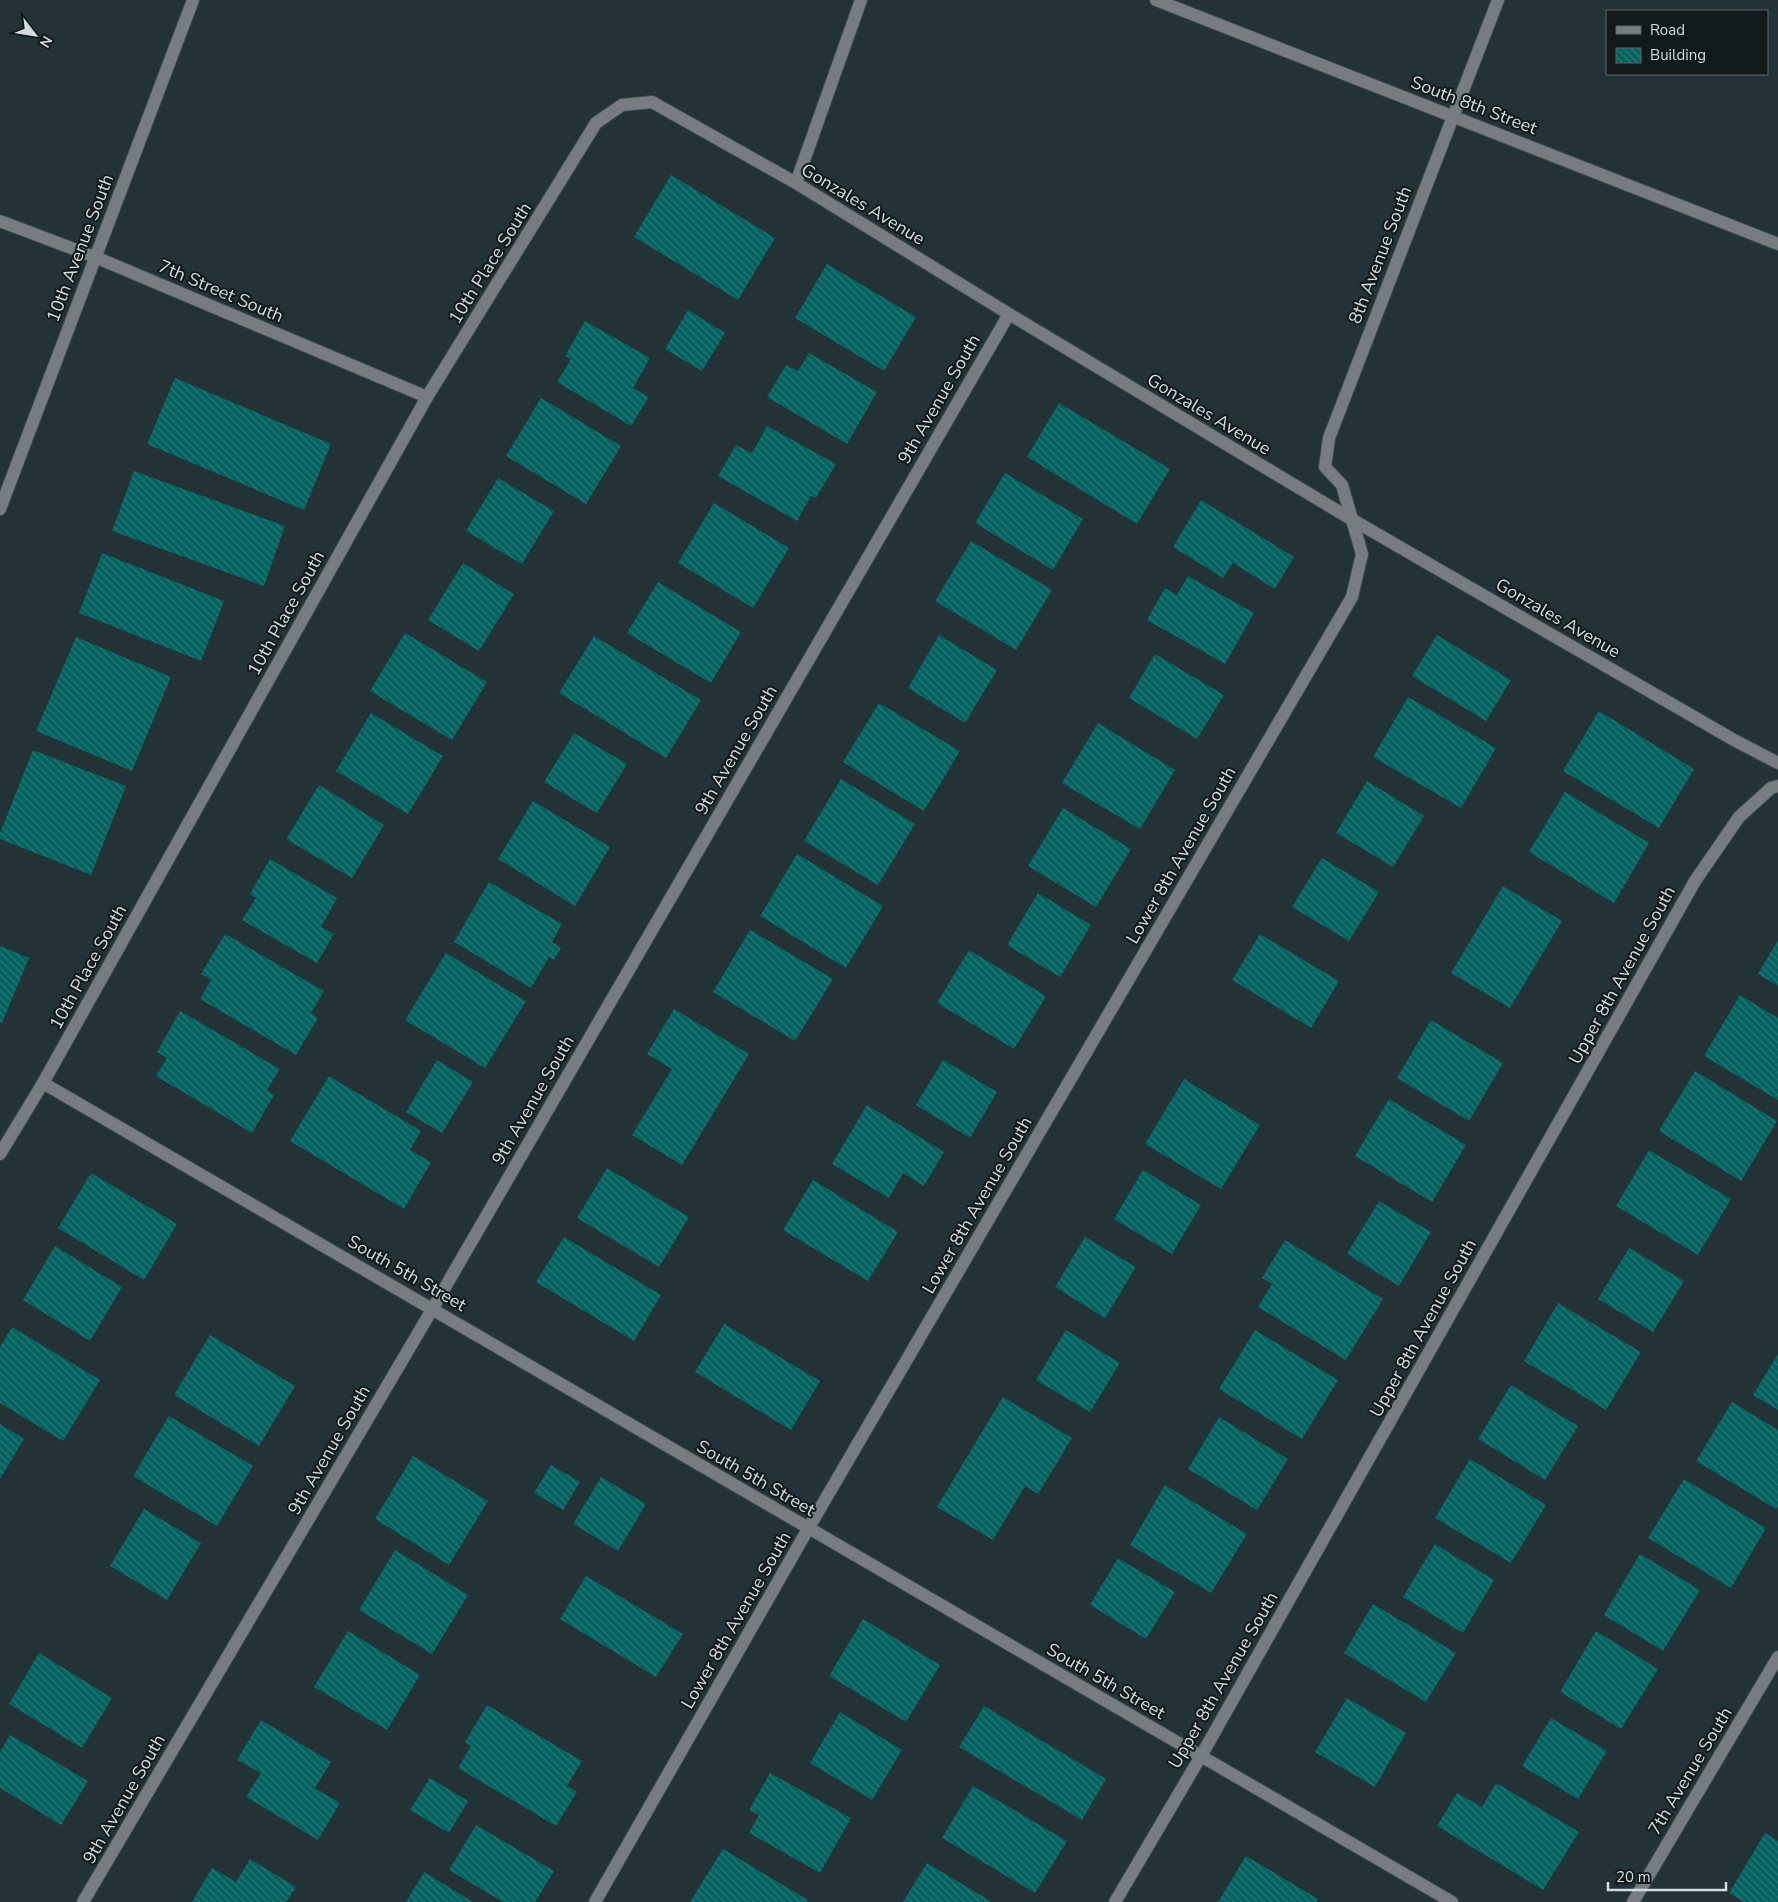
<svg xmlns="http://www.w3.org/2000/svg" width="1778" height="1902" font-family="'Nunito Sans',sans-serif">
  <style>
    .building { fill: url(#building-back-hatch) }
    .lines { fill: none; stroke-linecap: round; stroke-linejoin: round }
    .minor-casing { stroke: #3e4d51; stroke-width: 14 }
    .minor { stroke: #767c80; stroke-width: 12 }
    .labels { text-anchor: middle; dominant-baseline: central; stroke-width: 4; stroke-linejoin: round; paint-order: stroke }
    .street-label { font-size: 18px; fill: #d3dcde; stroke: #12191a }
  </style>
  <defs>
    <pattern id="building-back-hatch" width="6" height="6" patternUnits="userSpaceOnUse" patternTransform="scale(1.25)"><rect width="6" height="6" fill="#04625f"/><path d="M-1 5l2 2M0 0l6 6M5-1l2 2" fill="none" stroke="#287876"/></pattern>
  </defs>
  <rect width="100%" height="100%" fill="#223236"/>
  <g class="building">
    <polygon points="671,175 775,238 738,300 634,237"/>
    <polygon points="827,264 916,317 884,371 795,318"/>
    <polygon points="688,310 725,333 702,371 665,349"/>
    <polygon points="585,321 650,358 633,388 649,397 631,426 557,382 571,359 565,356"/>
    <polygon points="809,353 877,392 847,444 767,397 786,365 798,371"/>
    <polygon points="175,378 331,444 304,510 147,444"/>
    <polygon points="541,398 621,446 586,504 506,456"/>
    <polygon points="1059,403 1170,469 1137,524 1027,457"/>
    <polygon points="767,426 836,464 816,498 811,496 797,521 718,476 736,445 752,453"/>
    <polygon points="134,471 285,526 264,586 112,531"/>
    <polygon points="1005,473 1083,519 1053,570 975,523"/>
    <polygon points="498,478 554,511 522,564 466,531"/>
    <polygon points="1201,500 1294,557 1275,589 1233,563 1223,578 1173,547"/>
    <polygon points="714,503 789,548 753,608 678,563"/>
    <polygon points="971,541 1052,590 1016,650 935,601"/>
    <polygon points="102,553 224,601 201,661 79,613"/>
    <polygon points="463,563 514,594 479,651 428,620"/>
    <polygon points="1188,576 1254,613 1225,664 1147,620 1165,588 1177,595"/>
    <polygon points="658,582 741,632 711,683 627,633"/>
    <polygon points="405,633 487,682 452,740 370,691"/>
    <polygon points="939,635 997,670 965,723 908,688"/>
    <polygon points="1437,635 1511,680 1486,721 1412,676"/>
    <polygon points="594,636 701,700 666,758 559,693"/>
    <polygon points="76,637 171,677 132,771 36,731"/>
    <polygon points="1155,654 1224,695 1197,739 1129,698"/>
    <polygon points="1408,697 1496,748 1461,808 1373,757"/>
    <polygon points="879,703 960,751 924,811 843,762"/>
    <polygon points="1599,711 1694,769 1659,828 1563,771"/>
    <polygon points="371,713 443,756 408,814 336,771"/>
    <polygon points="1098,723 1175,770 1140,829 1062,783"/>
    <polygon points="574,733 627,764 597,813 544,782"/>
    <polygon points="33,750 126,786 91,875 0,839 0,833"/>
    <polygon points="841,779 915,824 878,885 804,841"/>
    <polygon points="1367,781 1424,816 1393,867 1336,833"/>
    <polygon points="319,785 384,825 352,878 286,839"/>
    <polygon points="1565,792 1649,843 1614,903 1529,852"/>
    <polygon points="533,801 610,847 575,906 498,859"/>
    <polygon points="1063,808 1131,849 1096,907 1028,866"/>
    <polygon points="797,854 883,906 846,968 760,916"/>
    <polygon points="1322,858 1379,892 1349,941 1292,907"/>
    <polygon points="270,859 337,898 321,927 334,934 317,963 242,920 256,898 250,894"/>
    <polygon points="489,882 562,924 552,942 561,948 554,960 549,957 531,988 454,942"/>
    <polygon points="1503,886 1562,921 1510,1008 1451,973"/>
    <polygon points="1038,893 1091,925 1060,977 1007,945"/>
    <polygon points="750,930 833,979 795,1041 713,992"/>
    <polygon points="225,934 324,991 311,1013 318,1018 296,1055 200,999 211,980 201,974"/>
    <polygon points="1260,934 1339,981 1311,1028 1232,980"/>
    <polygon points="1778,940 1778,986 1758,974"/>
    <polygon points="0,946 29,958 2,1023 0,1022"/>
    <polygon points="969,950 1046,996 1014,1049 937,1003"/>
    <polygon points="446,953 526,1001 485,1068 405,1020"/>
    <polygon points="1740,995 1778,1018 1778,1100 1704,1056"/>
    <polygon points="674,1009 749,1054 682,1165 632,1135 672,1069 647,1054"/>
    <polygon points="180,1011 280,1069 267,1090 274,1095 252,1133 156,1076 167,1058 157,1052"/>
    <polygon points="1431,1020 1503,1063 1469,1121 1397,1078"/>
    <polygon points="437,1060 473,1082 442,1133 406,1112"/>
    <polygon points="943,1060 997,1092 970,1138 916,1105"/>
    <polygon points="1695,1071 1777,1121 1741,1181 1659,1131"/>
    <polygon points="329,1076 421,1131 410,1150 431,1162 404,1209 290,1141"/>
    <polygon points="1184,1079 1260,1125 1221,1189 1145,1144"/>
    <polygon points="1389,1099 1466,1145 1432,1202 1355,1156"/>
    <polygon points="867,1105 944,1152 924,1186 903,1173 889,1198 832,1164"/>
    <polygon points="1649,1150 1731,1199 1698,1255 1616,1206"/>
    <polygon points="607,1168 689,1217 659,1267 577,1218"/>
    <polygon points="1143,1170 1201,1205 1172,1254 1114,1219"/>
    <polygon points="91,1173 177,1224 144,1280 58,1228"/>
    <polygon points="813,1180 898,1232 868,1281 783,1230"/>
    <polygon points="1379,1201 1431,1232 1399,1286 1347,1254"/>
    <polygon points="564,1237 661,1295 634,1341 536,1282"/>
    <polygon points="1085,1237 1136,1267 1105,1318 1055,1287"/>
    <polygon points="1285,1240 1383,1299 1346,1360 1258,1307 1272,1284 1262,1278"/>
    <polygon points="55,1246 122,1287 90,1341 23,1300"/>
    <polygon points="1629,1248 1684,1281 1653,1332 1598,1299"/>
    <polygon points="1558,1303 1641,1352 1606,1410 1524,1361"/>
    <polygon points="724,1324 820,1381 791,1430 695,1372"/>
    <polygon points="12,1327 100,1380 63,1441 0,1403 0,1347"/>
    <polygon points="1066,1330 1120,1363 1090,1412 1036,1380"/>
    <polygon points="1255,1330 1338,1380 1302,1439 1219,1389"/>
    <polygon points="210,1335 295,1386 259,1446 174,1395"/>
    <polygon points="1778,1354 1778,1410 1753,1395"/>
    <polygon points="1511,1385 1578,1426 1545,1480 1478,1439"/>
    <polygon points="1003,1397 1072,1438 1038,1494 1025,1486 993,1540 937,1507"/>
    <polygon points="1732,1402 1778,1430 1778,1506 1776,1509 1696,1461"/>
    <polygon points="169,1416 253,1466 217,1526 133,1476"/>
    <polygon points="1219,1417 1288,1459 1257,1510 1188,1469"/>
    <polygon points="0,1424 24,1439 0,1479"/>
    <polygon points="413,1456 488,1501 449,1565 375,1519"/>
    <polygon points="1470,1459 1546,1505 1511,1563 1435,1518"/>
    <polygon points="551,1465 580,1482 563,1510 534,1493"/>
    <polygon points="601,1477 646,1504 618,1551 573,1524"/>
    <polygon points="1684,1479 1766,1528 1731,1588 1648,1538"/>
    <polygon points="1165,1485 1247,1534 1211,1593 1130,1545"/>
    <polygon points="144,1509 201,1543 167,1600 110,1566"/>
    <polygon points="1435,1544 1494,1580 1463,1633 1403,1597"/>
    <polygon points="395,1550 468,1595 432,1654 359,1610"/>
    <polygon points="1640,1554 1700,1590 1663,1651 1604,1615"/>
    <polygon points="1118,1558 1175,1592 1146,1639 1090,1605"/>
    <polygon points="586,1576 683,1634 656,1677 560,1619"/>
    <polygon points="1373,1604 1456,1653 1426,1702 1344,1653"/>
    <polygon points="863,1619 940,1665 906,1722 829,1676"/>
    <polygon points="348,1631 420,1675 387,1730 314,1687"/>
    <polygon points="1596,1631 1658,1669 1621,1729 1560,1692"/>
    <polygon points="39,1653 112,1698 82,1748 9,1704"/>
    <polygon points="1347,1698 1406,1733 1375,1787 1315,1752"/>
    <polygon points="487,1705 582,1761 567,1786 577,1792 556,1826 458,1768 471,1746 465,1742"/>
    <polygon points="984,1706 1106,1779 1082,1820 959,1747"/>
    <polygon points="840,1712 902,1750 872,1800 810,1763"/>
    <polygon points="1551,1718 1607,1751 1578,1799 1522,1766"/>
    <polygon points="261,1720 331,1762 315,1788 340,1803 318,1840 246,1797 261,1773 237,1760"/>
    <polygon points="10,1735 88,1781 61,1825 0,1788 0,1752"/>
    <polygon points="770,1773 851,1818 820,1873 749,1833 759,1815 749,1810"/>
    <polygon points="430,1778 468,1801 449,1833 410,1810"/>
    <polygon points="1496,1783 1579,1832 1543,1890 1437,1826 1457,1793 1482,1807"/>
    <polygon points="973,1786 1067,1841 1035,1893 942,1838"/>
    <polygon points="476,1825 554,1871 535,1902 503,1902 449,1870"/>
    <polygon points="1765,1833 1778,1841 1778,1902 1744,1902 1729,1893"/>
    <polygon points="723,1849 808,1900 806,1902 690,1902"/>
    <polygon points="1246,1856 1318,1899 1316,1902 1218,1902"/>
    <polygon points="250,1859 296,1887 286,1902 192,1902 212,1868 236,1882"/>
    <polygon points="927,1863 992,1902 903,1902"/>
    <polygon points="424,1872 473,1902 406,1902"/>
  </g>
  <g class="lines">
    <g class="minor-casing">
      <g id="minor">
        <polyline points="1156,0 1778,244"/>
        <polyline points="796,183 861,0"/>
        <polyline points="0,221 95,257 427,397"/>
        <polyline points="0,509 193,0"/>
        <polyline points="43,1083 1452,1902"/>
        <polyline points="0,1154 43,1083 427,397 596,123 622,105 652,102 796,183 1009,314 1351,519 1734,740 1778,763"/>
        <polyline points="83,1902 433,1308 1009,314"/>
        <polyline points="595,1902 808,1529 1352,597 1362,554 1342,485 1325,467 1329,438 1498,0"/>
        <polyline points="1115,1902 1201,1756 1695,881 1739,817 1771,788 1778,786"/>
        <polyline points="1633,1902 1778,1657"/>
      </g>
    </g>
    <use href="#minor" class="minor"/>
  </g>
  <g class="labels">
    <g class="street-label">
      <text transform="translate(1474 105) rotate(21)">South 8th Street</text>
      <text transform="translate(863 204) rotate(31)">Gonzales Avenue</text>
      <text transform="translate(80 248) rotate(-69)">10th Avenue South</text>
      <text transform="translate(1380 255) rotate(-69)">8th Avenue South</text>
      <text transform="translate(490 263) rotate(-58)">10th Place South</text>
      <text transform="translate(221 291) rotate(23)">7th Street South</text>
      <text transform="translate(939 399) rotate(-60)">9th Avenue South</text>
      <text transform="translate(1209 414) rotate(31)">Gonzales Avenue</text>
      <text transform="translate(286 613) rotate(-61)">10th Place South</text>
      <text transform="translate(1558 618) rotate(30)">Gonzales Avenue</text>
      <text transform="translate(736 750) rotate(-60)">9th Avenue South</text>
      <text transform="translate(1181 855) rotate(-60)">Lower 8th Avenue South</text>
      <text transform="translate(88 967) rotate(-61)">10th Place South</text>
      <text transform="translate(1622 975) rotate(-61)">Upper 8th Avenue South</text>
      <text transform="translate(533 1100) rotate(-60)">9th Avenue South</text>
      <text transform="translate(977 1205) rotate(-60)">Lower 8th Avenue South</text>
      <text transform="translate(407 1273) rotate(30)">South 5th Street</text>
      <text transform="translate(1423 1328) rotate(-61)">Upper 8th Avenue South</text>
      <text transform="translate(329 1450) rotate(-60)">9th Avenue South</text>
      <text transform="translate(756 1478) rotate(30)">South 5th Street</text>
      <text transform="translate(736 1620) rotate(-60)">Lower 8th Avenue South</text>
      <text transform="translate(1223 1680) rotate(-60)">Upper 8th Avenue South</text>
      <text transform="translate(1106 1681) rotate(30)">South 5th Street</text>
      <text transform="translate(1690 1771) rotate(-59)">7th Avenue South</text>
      <text transform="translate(124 1799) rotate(-60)">9th Avenue South</text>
    </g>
  </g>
  <rect x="1606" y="10" width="162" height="65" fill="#12191a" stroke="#5f6768"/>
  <rect x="1616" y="26" width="25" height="8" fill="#767c80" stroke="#5f6768"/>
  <text x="1650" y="35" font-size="15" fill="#d3dcde">Road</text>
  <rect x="1616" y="48" width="25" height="15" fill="url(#building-back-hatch)" stroke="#5f6768"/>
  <text x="1650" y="60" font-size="15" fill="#d3dcde">Building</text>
  <g transform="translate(35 35) rotate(121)" stroke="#12191a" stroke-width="4" paint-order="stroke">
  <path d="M0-4L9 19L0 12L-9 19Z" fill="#d3dcde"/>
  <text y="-8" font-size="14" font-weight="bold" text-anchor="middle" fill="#d3dcde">N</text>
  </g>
  <path d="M1608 1882v8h118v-8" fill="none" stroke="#d3dcde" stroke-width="2.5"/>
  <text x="1616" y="1882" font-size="15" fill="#d3dcde" stroke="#12191a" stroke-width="4" paint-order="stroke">20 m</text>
</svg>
